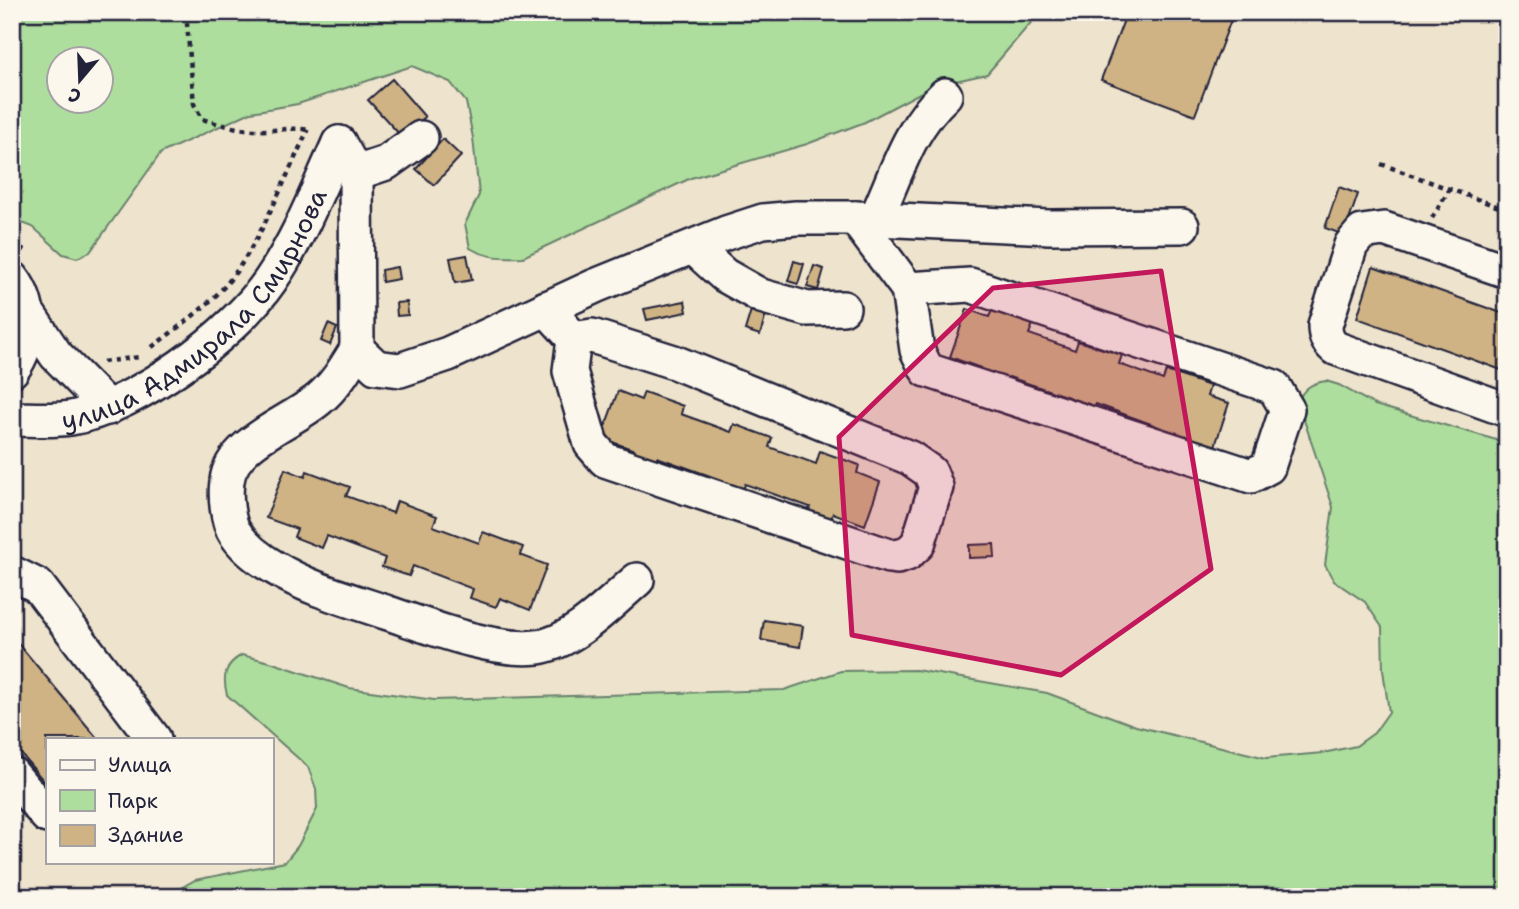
<svg xmlns="http://www.w3.org/2000/svg" width="1519" height="909" font-family="'Shantell Sans',sans-serif">
  <style>
    .green { fill: #aede9d; stroke: #68806c; stroke-width: 2; fill-rule: evenodd }
    .building { fill: #cfb384; stroke: #22223b; stroke-width: 2 }
    .lines { fill: none; stroke-linecap: round; stroke-linejoin: round }
    .minor-casing { stroke: #22223b; stroke-width: 38 }
    .path { stroke: #22223b; stroke-width: 4.5; stroke-dasharray: 5 5; stroke-linecap: butt }
    .minor { stroke: #fbf7ec; stroke-width: 33 }
    .marked { fill: #c2185b; fill-opacity: 0.2; stroke: #c2185b; stroke-width: 5; stroke-linejoin: round }
    .labels { text-anchor: middle; dominant-baseline: central; stroke-width: 5; stroke-linejoin: round; paint-order: stroke }
    .street-label { font-size: 26px; fill: #22223b; stroke: #fbf7ec }
  </style>
  <rect width="100%" height="100%" fill="#eee3cd"/>
  <filter id="ink" filterUnits="userSpaceOnUse"><feTurbulence type="fractalNoise" baseFrequency=".0143" numOctaves="2"/><feDisplacementMap in="SourceGraphic" scale="14" xChannelSelector="R" yChannelSelector="G"/><feConvolveMatrix kernelMatrix="1 2 1 2 8 2 1 2 1" color-interpolation-filters="sRGB"/></filter>
  <g filter="url(#ink)">
    <g class="green">
      <path d="M12,12H1040L987,74L933,86L865,122L807,144L691,178L523,257C503,258 487,258 470,248L465,224L479,195L473,138L466,102L450,82L412,66L298,104L251,112L161,153L90,252L77,258L63,254L33,227L12,219ZM60,60H102V102H60Z"/>
      <path d="M1326,381L1339,385L1375,405L1507,443V897H165L195,880L285,862L298,846L317,809L316,789L308,767L227,695C222,676 225,664 242,655L270,662L349,688L434,700L784,690L841,671L916,670L1047,693L1136,726L1266,758L1323,753L1356,746L1374,733L1389,712L1383,670L1382,627L1365,602L1334,581L1325,565L1333,507L1298,402C1303,388 1312,383 1326,381Z"/>
    </g>
    <g class="building">
      <polygon points="1127,12 1234,12 1195,115 1101,80"/>
      <polygon points="392,79 425,117 402,137 368,100"/>
      <polygon points="443,139 461,156 434,185 416,169"/>
      <polygon points="1339,187 1358,194 1344,235 1325,228"/>
      <polygon points="467,255 472,280 455,283 450,258"/>
      <polygon points="794,261 804,264 798,284 788,281"/>
      <polygon points="814,266 824,269 818,290 807,287"/>
      <polygon points="397,267 399,279 382,282 381,270"/>
      <polygon points="1373,267 1507,315 1507,372 1357,318"/>
      <polygon points="685,301 687,312 647,320 644,309"/>
      <polygon points="407,302 408,315 397,316 396,303"/>
      <polygon points="752,307 767,311 760,335 745,330"/>
      <polygon points="967,309 989,317 992,310 1033,324 1029,334 1075,350 1078,341 1122,355 1119,364 1163,380 1166,371 1210,386 1207,396 1229,403 1215,446 1182,435 1179,445 1154,436 1157,426 1096,404 1092,415 1065,406 1068,397 1009,377 1006,385 978,376 981,368 950,357"/>
      <polygon points="328,324 337,328 330,345 321,341"/>
      <polygon points="618,391 641,400 644,392 683,406 681,414 731,432 734,424 772,438 769,447 816,464 820,451 859,465 857,473 880,482 865,525 833,513 830,523 807,515 810,507 745,484 742,494 717,485 719,479 657,457 654,464 632,457 635,450 601,438"/>
      <polygon points="285,469 305,477 307,471 350,487 346,496 393,513 397,501 437,516 433,526 479,543 483,532 523,547 520,555 547,565 530,610 500,598 496,607 470,598 473,589 413,566 409,576 382,567 385,558 327,536 322,548 294,537 297,529 266,518"/>
      <polygon points="994,544 995,557 969,558 969,545"/>
      <polygon points="764,620 803,626 800,647 761,640"/>
      <polygon points="12,636 98,739 47,739 47,785 12,743"/>
    </g>
    <g class="lines">
      <g class="minor-casing">
        <g id="minor">
          <polyline points="339,143 356,173 357,349 376,367 400,370 448,354 595,286 726,233 763,221 796,218 855,218 1049,227 1182,226"/>
          <polyline points="356,173 386,163 421,138"/>
          <polyline points="855,218 908,289 917,350 927,370 1251,476 1268,467 1287,409 1274,387 970,285 908,289"/>
          <path d="M876,218C897,173 908,129 945,95"/>
          <polyline points="693,247 724,275 761,296 807,309 843,308"/>
          <path d="M1507,271L1384,229L1362,232L1351,245L1325,325C1325,335 1327,341 1335,348L1507,410"/>
          <path d="M12,278C33,305 32,342 12,370"/>
          <polyline points="546,308 574,339 570,371 591,444 605,460 889,556 897,557 907,554 918,544 936,487 930,472 910,458 674,362 592,336 574,339"/>
          <polyline points="27,312 56,355 108,408"/>
          <path d="M357,349C346,367 335,386 319,399C291,423 231,442 227,481C225,496 227,521 235,533C244,547 261,560 275,568C309,589 350,600 388,613C430,627 493,652 537,647C573,643 610,603 637,580"/>
          <path id="s1" d="M12,419C31,419 52,421 71,418C136,407 233,335 270,281C299,239 318,189 339,143"/>
          <polyline points="12,573 38,586 154,739"/>
          <polyline points="12,774 47,816"/>
        </g>
      </g>
      <g class="path">
        <path d="M186,12L194,104L202,119C224,126 246,131 269,130C282,130 296,127 309,130"/>
        <polyline points="1381,164 1507,210"/>
        <polyline points="1432,218 1450,189"/>
        <polyline points="12,243 26,251"/>
        <path d="M152,347C176,329 203,310 223,288C259,248 284,179 308,130"/>
        <polyline points="103,362 139,357"/>
      </g>
      <use href="#minor" class="minor"/>
    </g>
  </g>
  <path class="marked" d="M1161,271L1211,569L1061,675L852,635L839,437L993,288Z"/>
  <g class="labels">
    <g class="street-label">
      <text stroke="none"><textPath href="#s1" startOffset="229">улица Адмирала Смирнова</textPath></text>
    </g>
  </g>
  <rect width="1519" height="909" fill="none" stroke="#fbf7ec" stroke-width="42"/>
  <rect x="21" y="21" width="1477" height="867" fill="none" stroke="#22223b" stroke-width="2.5" filter="url(#ink)"/>
  <rect x="46" y="738" width="228" height="126" fill="#fbf7ec" stroke="#a4a2a5" stroke-width="2"/>
  <rect x="60" y="760" width="35" height="10" fill="#fbf7ec" stroke="#a4a2a5" stroke-width="2"/>
  <text x="108" y="772" font-size="21" fill="#22223b">Улица</text>
  <rect x="60" y="790" width="35" height="21" fill="#aede9d" stroke="#a4a2a5" stroke-width="2"/>
  <text x="108" y="808" font-size="21" fill="#22223b">Парк</text>
  <rect x="60" y="825" width="35" height="21" fill="#cfb384" stroke="#a4a2a5" stroke-width="2"/>
  <text x="108" y="842" font-size="21" fill="#22223b">Здание</text>
  <g transform="translate(80 80) rotate(199)"><circle r="33" fill="#fbf7ec" stroke="#a4a2a5" stroke-width="2"/>
  <path d="M0-5L12 26L0 18L-12 26Z" fill="#22223b"/>
  <text y="-10" font-size="19" font-weight="bold" text-anchor="middle" fill="#22223b">С</text>
  </g>
</svg>
